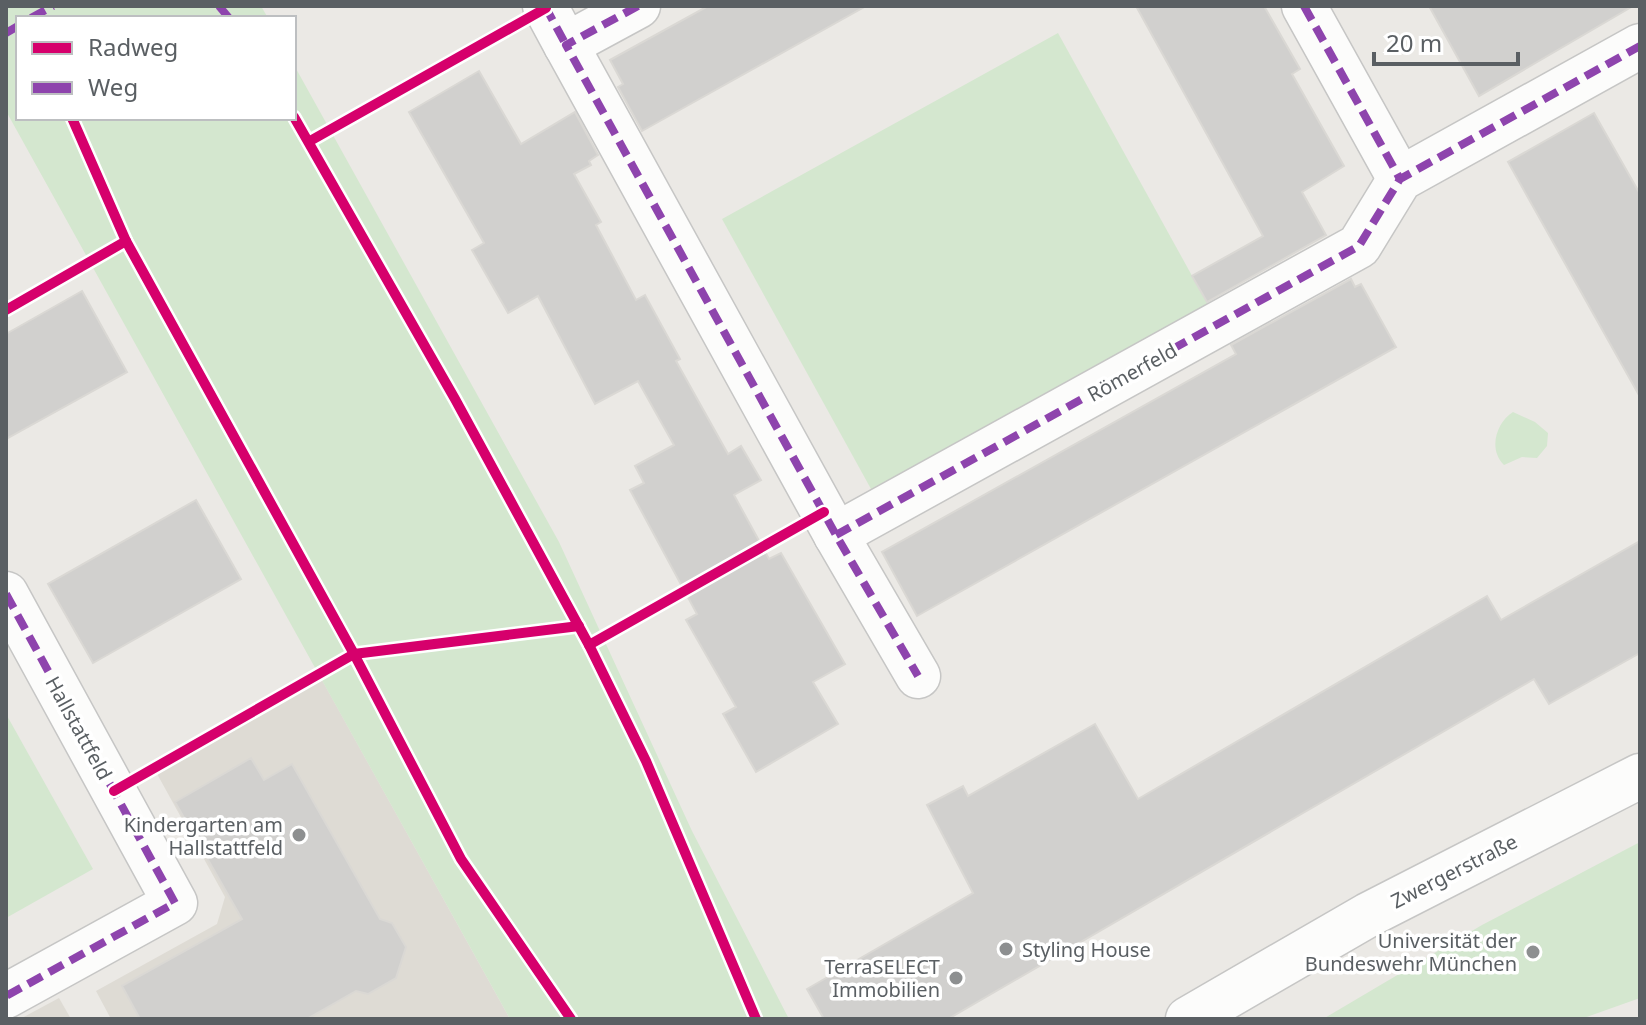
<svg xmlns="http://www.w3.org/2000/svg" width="1646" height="1025" font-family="'Noto Sans',sans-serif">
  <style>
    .education { fill: #dedbd4 }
    .green { fill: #d4e7cf }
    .building { fill: #d1d0ce; stroke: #dad8d4; stroke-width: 2 }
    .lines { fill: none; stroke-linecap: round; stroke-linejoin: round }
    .minor-casing { stroke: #c6c6c5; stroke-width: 47 }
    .minor { stroke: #fcfcfb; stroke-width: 44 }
    .quiet { stroke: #8e44ad; stroke-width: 8; stroke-dasharray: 16 8; stroke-linecap: butt }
    .cycleway-casing { stroke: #fff; stroke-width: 15 }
    .cycleway { stroke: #d6006c; stroke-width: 10 }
    .poi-dot { fill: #8d8f90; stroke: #fff; stroke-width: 3 }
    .labels { text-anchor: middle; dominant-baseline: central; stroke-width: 7; stroke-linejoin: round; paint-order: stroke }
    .street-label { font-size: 20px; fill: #5a5f63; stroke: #fff }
    .poi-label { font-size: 20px; fill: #5a5f63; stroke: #fff; text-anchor: end }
  </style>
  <rect width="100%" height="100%" fill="#ebe9e5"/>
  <g class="education">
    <polygon points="322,680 510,1019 111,1019 96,991 217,924 225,897 156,772"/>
    <polygon points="59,998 71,1019 20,1019"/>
  </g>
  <g class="green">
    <polygon points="6,6 261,6 268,18 18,18 18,118 294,118 294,65 559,542 692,831 789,1019 510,1019 6,111"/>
    <polygon points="1058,33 1212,312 876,498 722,219"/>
    <path d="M1513,412L1535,422L1548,433L1547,446L1537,458L1522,457L1504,465C1488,449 1496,423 1513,412Z"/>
    <polygon points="6,714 93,869 6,918"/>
    <polygon points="1640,842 1640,998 1581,1019 1323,1019 1482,925"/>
  </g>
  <g class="building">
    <polygon points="708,6 866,6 642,131 618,87 623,84 610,60"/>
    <polygon points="1136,6 1264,6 1300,69 1292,74 1344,166 1302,192 1326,235 1207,302 1192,276 1263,236"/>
    <polygon points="1429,6 1633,6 1479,96"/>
    <polygon points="479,71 521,144 575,112 598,155 589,161 591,165 574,174 601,222 596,225 636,300 645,295 680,359 676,361 728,454 741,446 761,480 734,495 769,559 781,553 845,664 813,682 838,724 756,772 723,714 736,707 686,620 697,614 630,490 644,483 635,466 674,445 638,381 595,404 538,296 508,313 472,250 484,243 409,112"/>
    <polygon points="1594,113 1640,194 1640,397 1508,162"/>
    <polygon points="1351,279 1355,287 1361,284 1396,347 917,616 882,552 1236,354 1231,345"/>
    <polygon points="82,291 127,372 6,439 6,334"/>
    <polygon points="196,500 241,579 93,663 48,584"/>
    <polygon points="1640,541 1640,653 1549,704 1534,679 948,1019 824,1019 807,989 973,893 927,805 963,786 968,796 1095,724 1138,799 1487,596 1501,620"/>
    <polygon points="251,758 264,780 292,764 380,919 392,923 406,947 396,978 368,994 356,991 307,1019 140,1019 122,986 242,919 175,802"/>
  </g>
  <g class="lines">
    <g class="minor-casing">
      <g id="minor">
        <polyline points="545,6 566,45"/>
        <polyline points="638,6 566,45 836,535 918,676"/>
        <polyline points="1304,6 1400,179"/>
        <polyline points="836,535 1359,246 1400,179 1640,46"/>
        <polyline points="6,594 175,903 6,996"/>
        <polyline points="1188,1019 1368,915 1640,776"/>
      </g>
    </g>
    <use href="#minor" class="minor"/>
    <g class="quiet">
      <polyline points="219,6 229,18"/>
      <polyline points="545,6 566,45"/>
      <polyline points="638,6 566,45 836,535 918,676"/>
      <polyline points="1304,6 1400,179"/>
      <polyline points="31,18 53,6"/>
      <polyline points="6,33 18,26"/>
      <polyline points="836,535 1359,246 1400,179 1640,46"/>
      <polyline points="6,594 175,903 6,996"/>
    </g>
    <g class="cycleway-casing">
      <g id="cycleway">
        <polyline points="294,117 455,399 589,645 646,761 756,1019"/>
        <polyline points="72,118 126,241 354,654 461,859 571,1019"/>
        <polyline points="310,141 546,8"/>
        <polyline points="6,310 126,241"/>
        <polyline points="589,645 824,512"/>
        <polyline points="114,791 354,654 579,626"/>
      </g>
    </g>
    <use href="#cycleway" class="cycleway"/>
  </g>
  <g class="poi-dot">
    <circle cx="299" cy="835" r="8"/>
    <circle cx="1006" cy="949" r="8"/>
    <circle cx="1533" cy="952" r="8"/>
    <circle cx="956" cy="978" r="8"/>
  </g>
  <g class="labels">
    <g class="street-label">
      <text transform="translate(1132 372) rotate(-29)">Römerfeld</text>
      <text transform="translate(79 728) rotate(61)">Hallstattfeld</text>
      <text transform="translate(1454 871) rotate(-27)">Zwergerstraße</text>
    </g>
    <g class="poi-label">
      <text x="283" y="824">Kindergarten am<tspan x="283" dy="23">Hallstattfeld</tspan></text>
      <text x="1517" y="940">Universität der<tspan x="1517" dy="23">Bundeswehr München</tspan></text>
      <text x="1022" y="949" text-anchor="start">Styling House</text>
      <text x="940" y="966">TerraSELECT<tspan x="940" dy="23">Immobilien</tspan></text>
    </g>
  </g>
  <rect width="1646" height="1025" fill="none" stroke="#5a5f63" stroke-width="16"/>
  <rect x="16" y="16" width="280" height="104" fill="#ffffff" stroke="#bdbfc1" stroke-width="2"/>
  <rect x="32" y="42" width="40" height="12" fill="#d6006c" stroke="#bdbfc1" stroke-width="2"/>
  <text x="88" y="56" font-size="24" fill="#5a5f63">Radweg</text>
  <rect x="32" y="82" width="40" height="12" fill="#8e44ad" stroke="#bdbfc1" stroke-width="2"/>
  <text x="88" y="96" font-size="24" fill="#5a5f63">Weg</text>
  <path d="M1374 52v12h144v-12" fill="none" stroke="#5a5f63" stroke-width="4"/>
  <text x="1386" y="52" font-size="24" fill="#5a5f63" stroke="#ffffff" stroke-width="6" paint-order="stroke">20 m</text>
</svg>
